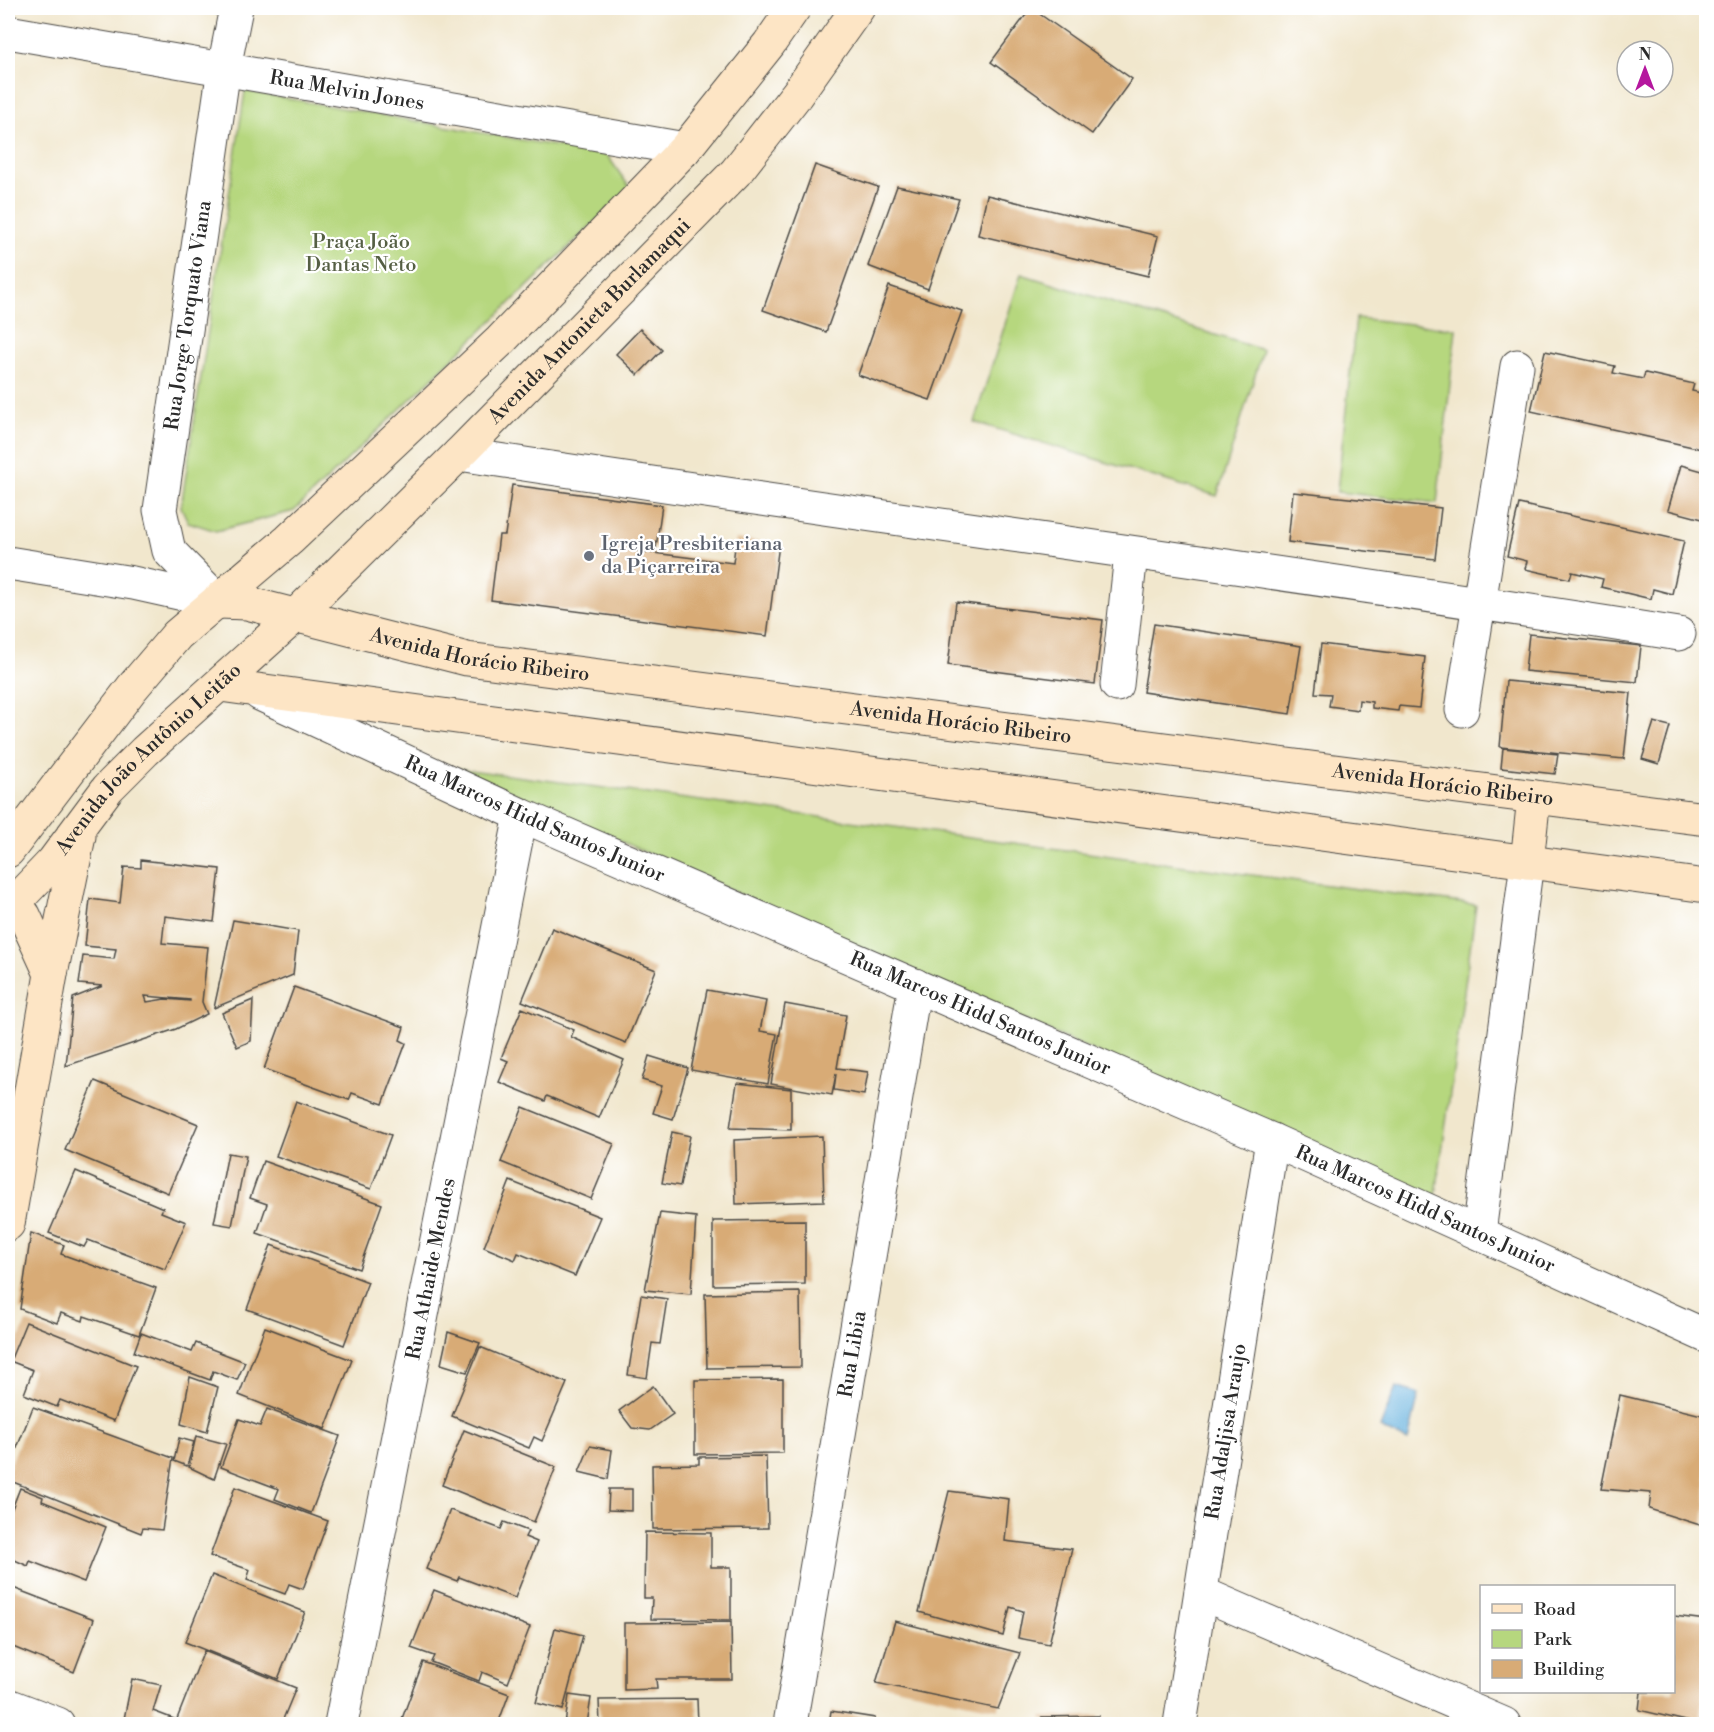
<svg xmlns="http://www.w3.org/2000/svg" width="1714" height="1732" font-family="'Libre Bodoni',serif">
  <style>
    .green { fill: #b6d77e; stroke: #708154; stroke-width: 1.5 }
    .water { fill: #65b1de; stroke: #486e84; stroke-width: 1.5 }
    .building { fill: #d8ab76; fill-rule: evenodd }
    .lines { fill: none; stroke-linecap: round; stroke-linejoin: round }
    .street-casing { stroke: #494743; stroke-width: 35 }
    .secondary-casing { stroke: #494743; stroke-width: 35 }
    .street { stroke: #fff; stroke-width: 33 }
    .secondary { stroke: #fde5c5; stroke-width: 33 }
    .worship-dot { fill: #6b7280; stroke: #fff; stroke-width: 2 }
    .labels { text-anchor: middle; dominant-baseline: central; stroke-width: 4.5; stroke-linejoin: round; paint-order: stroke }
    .street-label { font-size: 20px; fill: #2b2b2b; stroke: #fff }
    .park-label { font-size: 20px; fill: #555f44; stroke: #fff }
    .worship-label { font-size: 20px; fill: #5b616d; stroke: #fff; text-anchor: start }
  </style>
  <rect width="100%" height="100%" fill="#fff"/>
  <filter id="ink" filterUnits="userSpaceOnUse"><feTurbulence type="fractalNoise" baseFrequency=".0167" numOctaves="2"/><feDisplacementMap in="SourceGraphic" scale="12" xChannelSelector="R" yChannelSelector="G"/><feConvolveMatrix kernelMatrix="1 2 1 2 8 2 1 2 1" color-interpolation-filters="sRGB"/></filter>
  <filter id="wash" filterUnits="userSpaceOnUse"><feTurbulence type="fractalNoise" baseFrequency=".008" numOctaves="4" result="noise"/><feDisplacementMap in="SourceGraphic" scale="24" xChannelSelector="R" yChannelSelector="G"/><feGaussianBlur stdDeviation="1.35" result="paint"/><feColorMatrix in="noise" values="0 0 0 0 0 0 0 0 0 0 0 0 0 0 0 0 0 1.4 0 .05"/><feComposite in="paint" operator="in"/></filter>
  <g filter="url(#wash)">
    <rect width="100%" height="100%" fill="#f1e7cd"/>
    <g class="green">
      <polygon points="245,91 607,155 630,188 294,511 216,531 188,522 181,507"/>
      <polygon points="1021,274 1263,350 1217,496 974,422"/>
      <polygon points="1356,318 1456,329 1437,503 1337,492"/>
      <polygon points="455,768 1476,905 1435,1202"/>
    </g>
    <polygon class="water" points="1396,1387 1419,1394 1408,1441 1380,1428"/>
    <g id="blocks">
      <g class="building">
        <polygon points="1031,8 1132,79 1092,134 991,62"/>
        <polygon points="815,165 878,187 826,332 763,310"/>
        <polygon points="897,186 959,199 928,289 868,266"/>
        <polygon points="987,195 1158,236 1148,276 978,235"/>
        <polygon points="889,286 962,311 930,400 858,375"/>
        <polygon points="640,329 662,350 638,375 616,354"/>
        <polygon points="1545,351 1615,366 1613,373 1643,379 1645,373 1694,384 1692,391 1706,394 1706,450 1531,411"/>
        <polygon points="1681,465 1706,472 1706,520 1668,510"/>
        <polygon points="512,485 662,505 656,548 630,545 630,550 733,563 736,539 779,544 767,636 491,600 499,535 505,535"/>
        <polygon points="1293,492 1441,508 1435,559 1288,542"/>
        <polygon points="1519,504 1684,541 1672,594 1653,589 1651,599 1601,587 1603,579 1572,572 1570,579 1525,569 1527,561 1507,556"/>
        <polygon points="956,602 1103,620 1095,684 948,665"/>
        <polygon points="1154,624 1301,646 1290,714 1143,692"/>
        <polygon points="1529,634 1641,646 1637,682 1525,671"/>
        <polygon points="1321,644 1425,657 1419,708 1399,706 1398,711 1372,708 1372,702 1359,700 1358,710 1329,706 1331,694 1315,693"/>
        <polygon points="1506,681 1631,693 1624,759 1500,747"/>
        <polygon points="1654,722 1670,726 1659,764 1642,759"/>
        <polygon points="1503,748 1558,754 1555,774 1501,768"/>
        <path d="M141,860L220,869L214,922L165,916L162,943L208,947L202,1002L207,1014L176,1029L66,1066L73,998L103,986L79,984L83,956L114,959L116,949L85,946L90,899L120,903L124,867L141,868ZM145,996L190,1000V1001L165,999L147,1002Z"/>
        <polygon points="233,920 298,931 293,975 214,1008"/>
        <polygon points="552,928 656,970 626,1043 522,1001"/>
        <polygon points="294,987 404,1027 400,1040 406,1043 383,1104 352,1093 349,1100 264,1069"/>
        <polygon points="707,990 766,1001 760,1031 777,1034 768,1084 691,1070"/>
        <polygon points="253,1000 251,1041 237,1047 222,1013"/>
        <polygon points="785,1004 846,1015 837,1068 868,1072 864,1095 834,1090 836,1074 832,1095 771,1084"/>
        <polygon points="522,1008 574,1030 571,1037 624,1060 599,1118 547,1096 545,1101 499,1082 508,1061 501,1058"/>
        <polygon points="649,1056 688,1068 673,1119 653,1113 662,1086 642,1080"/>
        <polygon points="95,1081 198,1124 168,1193 65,1150"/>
        <polygon points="737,1083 791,1089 791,1130 730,1128"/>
        <polygon points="296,1101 391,1135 371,1189 276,1156"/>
        <polygon points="523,1107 614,1144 591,1199 501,1162"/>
        <polygon points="672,1132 690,1136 680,1186 662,1183"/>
        <polygon points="822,1136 824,1201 736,1204 734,1140"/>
        <polygon points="228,1153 246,1156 232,1226 214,1223"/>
        <polygon points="263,1161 382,1204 359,1269 257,1233 267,1204 250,1198"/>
        <polygon points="76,1171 163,1208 161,1212 186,1222 165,1269 88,1240 84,1247 49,1233"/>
        <polygon points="510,1181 600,1217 575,1276 518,1253 515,1260 484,1247"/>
        <polygon points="660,1213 696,1217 691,1294 645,1290"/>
        <polygon points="805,1220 805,1284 713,1285 713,1221"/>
        <polygon points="31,1233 64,1245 61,1254 156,1288 139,1335 84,1316 83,1321 61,1313 57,1323 20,1309"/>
        <polygon points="271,1245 368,1282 344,1345 247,1309"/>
        <polygon points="800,1292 801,1367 707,1368 705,1294"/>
        <polygon points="641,1295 667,1299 660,1344 652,1343 647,1378 628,1375"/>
        <polygon points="26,1322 136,1366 114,1421 60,1400 57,1407 24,1394 33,1370 10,1361"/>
        <polygon points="265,1327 352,1360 325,1429 239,1395"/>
        <polygon points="448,1332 480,1343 467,1372 441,1364"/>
        <polygon points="141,1333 192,1352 196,1343 245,1362 237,1380 213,1371 210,1380 134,1352"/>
        <polygon points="480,1347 567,1383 542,1441 534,1437 529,1448 452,1416"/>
        <polygon points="190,1377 218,1387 207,1432 181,1424"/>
        <polygon points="783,1379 783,1453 695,1454 695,1380"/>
        <polygon points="653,1386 673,1414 650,1430 632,1428 619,1411"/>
        <polygon points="1620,1395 1706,1416 1706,1500 1703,1526 1649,1509 1651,1493 1601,1489"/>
        <polygon points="33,1407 173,1458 162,1530 143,1528 141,1533 8,1480 8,1471"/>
        <polygon points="267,1409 340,1436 311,1513 275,1499 279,1489 221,1467 239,1419 260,1426"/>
        <polygon points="464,1430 556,1467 534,1522 442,1485"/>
        <polygon points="196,1436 226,1444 214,1479 189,1467"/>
        <polygon points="179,1438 194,1442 187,1466 174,1461"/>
        <polygon points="590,1446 612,1450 608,1479 579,1472"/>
        <polygon points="766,1456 768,1528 653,1529 652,1465 699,1464 699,1457"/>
        <polygon points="235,1487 328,1521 303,1589 289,1584 285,1594 247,1580 250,1570 210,1556"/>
        <polygon points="20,1488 43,1497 42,1501 106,1527 84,1582 30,1561 28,1566 8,1557 8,1519"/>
        <polygon points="609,1489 632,1489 632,1511 608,1510"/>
        <polygon points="949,1491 1009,1499 1005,1541 1072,1549 1049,1644 1018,1638 1023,1611 1010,1607 1003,1636 919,1612"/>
        <polygon points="450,1510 501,1529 504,1522 528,1531 525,1537 537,1542 515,1598 459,1577 457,1581 426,1569"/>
        <polygon points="645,1532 711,1533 711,1567 731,1567 731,1620 651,1619 652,1598 644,1598"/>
        <polygon points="212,1575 305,1612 278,1679 185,1642"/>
        <polygon points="8,1586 94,1619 74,1672 8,1645"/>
        <polygon points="434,1590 530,1627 508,1683 482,1672 479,1681 431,1662 434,1656 411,1648"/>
        <polygon points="1674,1616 1706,1620 1706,1671 1699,1724 1639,1710 1641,1692 1674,1692"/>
        <polygon points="895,1621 1020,1653 998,1709 876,1683"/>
        <polygon points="731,1622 732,1679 656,1679 657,1689 624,1690 624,1623"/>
        <polygon points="555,1628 583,1635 563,1710 536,1703"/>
        <polygon points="204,1651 296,1688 281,1724 190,1724 177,1719"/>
        <polygon points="423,1662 509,1694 498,1724 400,1724"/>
        <polygon points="132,1679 161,1685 153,1711 187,1724 123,1724"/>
        <polygon points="569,1695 591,1698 587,1724 565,1724"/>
        <polygon points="697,1699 698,1724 600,1724 599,1700"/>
        <polygon points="831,1711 875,1718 875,1724 829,1724"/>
        <polygon points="1099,1716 1097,1724 1047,1724 1042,1717"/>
      </g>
    </g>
  </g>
  <g filter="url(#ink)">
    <use href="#blocks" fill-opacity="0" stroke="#494743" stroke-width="1.5"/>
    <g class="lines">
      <g class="street-casing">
        <g id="street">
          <path id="s1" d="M8,32L685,149"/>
          <path d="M459,454C866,517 1273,569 1679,634"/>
          <polyline points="8,563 133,583 219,602"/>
          <path id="s2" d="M219,602L169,551L160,510L224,68L236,8"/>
          <polyline points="1117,685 1131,554"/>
          <path id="s3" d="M260,694L521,815L1272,1140L1706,1336"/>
          <polyline points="1462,710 1517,366"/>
          <polyline points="1479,1233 1527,862"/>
          <polyline points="1201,1593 1504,1724"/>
          <polyline points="8,1705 58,1724"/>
          <path id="s4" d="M341,1724L521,815"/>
          <path id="s5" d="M790,1724L915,985"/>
          <path id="s6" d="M1180,1724L1272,1140"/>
        </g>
      </g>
      <g class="secondary-casing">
        <g id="secondary">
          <path id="s7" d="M219,602L247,603L467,659L1706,819"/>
          <polyline points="220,685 1706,886"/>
          <polyline points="8,851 132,688 177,635 289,540 500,341 685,149 769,44 794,8"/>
          <polyline points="1527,862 1534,797"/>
          <polyline points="8,904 24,915 51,974"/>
          <path id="s8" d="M8,909L53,862L108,788L145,751L296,615L459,454L736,172L797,94L858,8"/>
          <polyline points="8,1224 51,974 79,836"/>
        </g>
      </g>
      <use href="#street" class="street"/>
      <use href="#secondary" class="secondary"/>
    </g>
  </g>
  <circle class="worship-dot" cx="589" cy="556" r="6"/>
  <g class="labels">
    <g class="street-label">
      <text stroke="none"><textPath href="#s1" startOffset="344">Rua Melvin Jones</textPath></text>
      <text stroke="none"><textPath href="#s2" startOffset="310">Rua Jorge Torquato Viana</textPath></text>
      <text stroke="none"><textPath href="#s8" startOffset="828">Avenida Antonieta Burlamaqui</textPath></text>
      <text stroke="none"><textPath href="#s7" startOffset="267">Avenida Horácio Ribeiro</textPath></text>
      <text stroke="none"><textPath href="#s7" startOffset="753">Avenida Horácio Ribeiro</textPath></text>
      <text stroke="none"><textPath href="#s8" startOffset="206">Avenida João Antônio Leitão</textPath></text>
      <text stroke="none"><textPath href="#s7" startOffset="1239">Avenida Horácio Ribeiro</textPath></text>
      <text stroke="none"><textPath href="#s3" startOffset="302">Rua Marcos Hidd Santos Junior</textPath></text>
      <text stroke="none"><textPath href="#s3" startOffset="788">Rua Marcos Hidd Santos Junior</textPath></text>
      <text stroke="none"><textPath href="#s3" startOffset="1274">Rua Marcos Hidd Santos Junior</textPath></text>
      <text stroke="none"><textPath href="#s4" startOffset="464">Rua Athaide Mendes</textPath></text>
      <text stroke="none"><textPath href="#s5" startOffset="375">Rua Libia</textPath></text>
      <text stroke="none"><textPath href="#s6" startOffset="296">Rua Adaljisa Araujo</textPath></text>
    </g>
    <g class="park-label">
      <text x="361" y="242">Praça João<tspan x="361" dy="23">Dantas Neto</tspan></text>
    </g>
    <g class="worship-label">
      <text x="601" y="544">Igreja Presbiteriana<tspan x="601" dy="23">da Piçarreira</tspan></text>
    </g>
  </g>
  <rect width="1714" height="1732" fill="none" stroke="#fff" stroke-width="30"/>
  <rect x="1480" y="1585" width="195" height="108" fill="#ffffff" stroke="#aaaaaa" stroke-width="1.5"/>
  <rect x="1492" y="1604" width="30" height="9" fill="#fde5c5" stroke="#aaaaaa" stroke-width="1.5"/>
  <text x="1534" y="1615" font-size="18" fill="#2b2b2b">Road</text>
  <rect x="1492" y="1630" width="30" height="18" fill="#b6d77e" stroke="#aaaaaa" stroke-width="1.5"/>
  <text x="1534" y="1645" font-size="18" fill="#2b2b2b">Park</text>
  <rect x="1492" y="1660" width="30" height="18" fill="#d8ab76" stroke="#aaaaaa" stroke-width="1.5"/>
  <text x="1534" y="1675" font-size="18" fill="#2b2b2b">Building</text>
  <g transform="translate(1645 69)"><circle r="28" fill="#ffffff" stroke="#aaaaaa" stroke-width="1.5"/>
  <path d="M0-4.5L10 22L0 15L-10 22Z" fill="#b5179e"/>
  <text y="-9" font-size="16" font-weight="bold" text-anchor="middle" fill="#2b2b2b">N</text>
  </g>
</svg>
